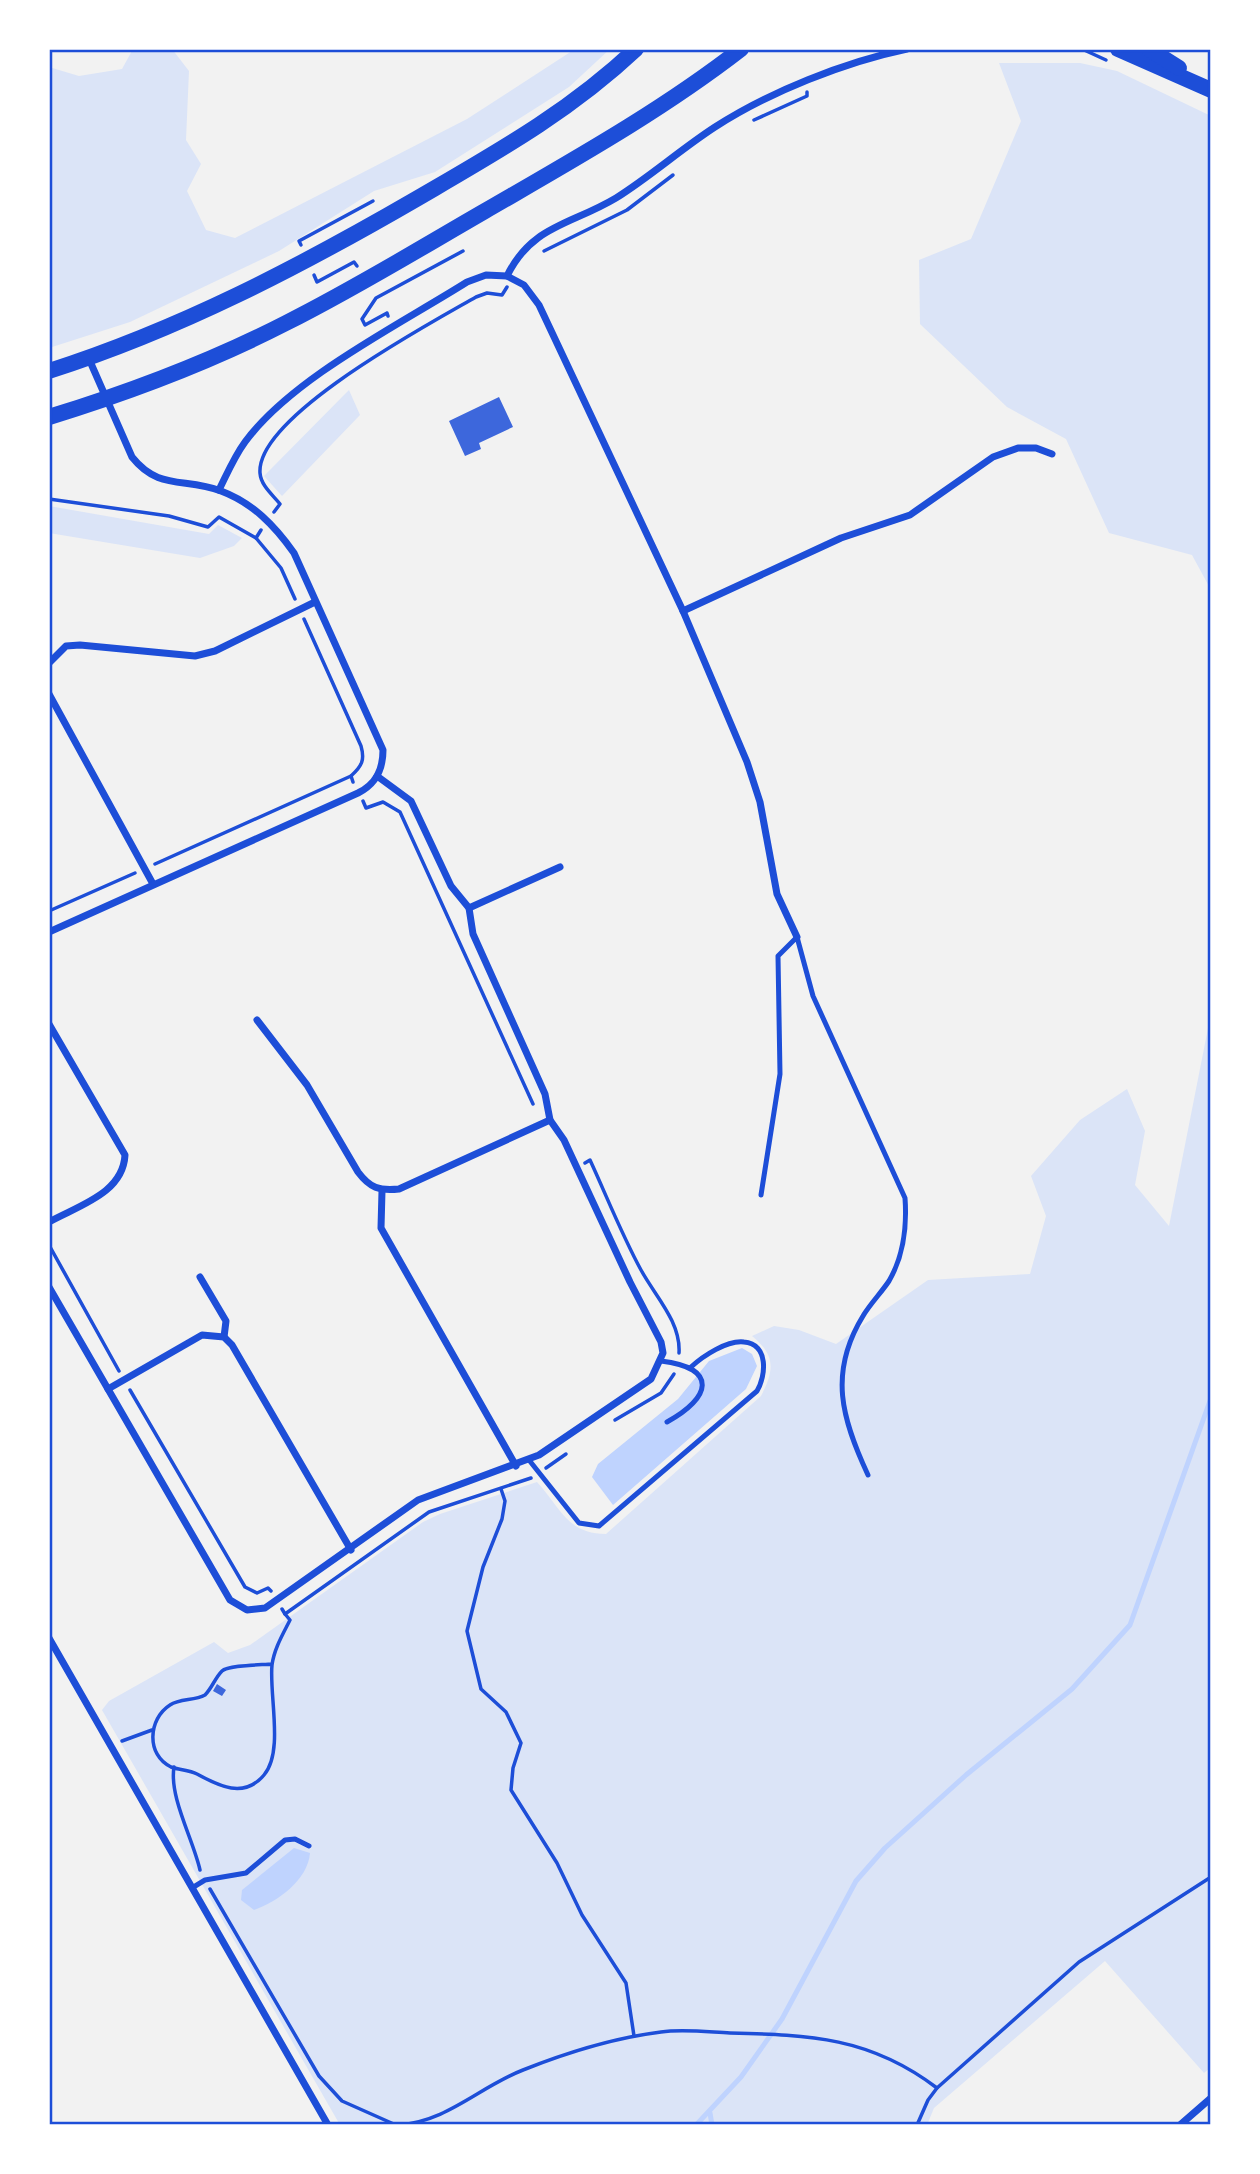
<svg xmlns="http://www.w3.org/2000/svg" width="1260" height="2174" font-family="'Asap Condensed',sans-serif">
  <style>
    .green { fill: #dbe4f7 }
    .water { fill: #bfd3fe }
    .lines { fill: none; stroke-linecap: round; stroke-linejoin: round }
    .stream { stroke: #bfd3fe; stroke-width: 5 }
    .building { fill: #3d67dc }
    .path { stroke: #1d4ed8; stroke-width: 3.5 }
    .service { stroke: #1d4ed8; stroke-width: 5 }
    .minor { stroke: #1d4ed8; stroke-width: 7 }
    .trunk { stroke: #1d4ed8; stroke-width: 16 }
    .neatline { fill: none; stroke: #1d4ed8; stroke-width: 2.5 }
  </style>
  <rect width="100%" height="100%" fill="#f2f2f2"/>
  <g class="green">
    <polygon points="133,49 172,49 189,71 186,140 201,164 187,191 206,230 235,238 467,119 575,49 610,49 569,87 435,172 374,191 279,251 130,322 49,348 49,67 79,76 122,69"/>
    <polygon points="999,63 1080,63 1117,71 1211,116 1211,590 1192,555 1109,533 1066,439 1007,407 920,324 919,260 971,239 1021,121"/>
    <polygon points="349,390 360,415 282,496 264,476"/>
    <polygon points="49,506 209,534 218,525 242,538 234,546 200,558 49,533"/>
    <path d="M1211,1013V2067L1204,2073L1105,1961L934,2108L927,2125H340L102,1710L109,1701L214,1642L228,1653L250,1645L423,1522L440,1514L537,1482C560,1507 567,1534 606,1534L761,1396C775,1369 775,1355 752,1336L774,1326L799,1330L836,1344L928,1280L1030,1274L1046,1216L1031,1176L1080,1120L1127,1089L1145,1131L1135,1185L1169,1226Z"/>
  </g>
  <g class="water">
    <polygon points="742,1348 752,1354 757,1366 746,1389 613,1505 592,1477 598,1464 678,1399 709,1361"/>
    <path d="M294,1848L310,1853C308,1880 277,1902 254,1910L241,1900L242,1890Z"/>
  </g>
  <g class="lines">
    <g class="stream">
      <polyline points="710,2113 712,2125"/>
      <polyline points="696,2125 741,2077 782,2019 856,1881 885,1848 966,1775 1072,1689 1130,1625 1211,1398"/>
    </g>
  </g>
  <g class="building">
    <polygon points="499,397 513,427 479,443 481,449 465,456 449,421"/>
    <polygon points="217,1684 226,1690 222,1696 213,1691"/>
  </g>
  <g class="lines">
    <g class="path">
      <polyline points="1082,49 1106,60"/>
      <polyline points="754,120 807,96 807,92"/>
      <polyline points="301,245 299,241 373,201"/>
      <polyline points="544,251 627,210 673,175"/>
      <polyline points="314,275 317,282 354,262 357,266"/>
      <polyline points="388,316 387,313 365,325 362,319 376,298 463,251"/>
      <polyline points="49,499 169,516 208,527 219,517 256,538 261,530"/>
      <path d="M274,512L280,504C273,495 261,486 260,473C256,416 431,323 476,297L487,293L502,295L507,287"/>
      <polyline points="256,538 281,568 295,599"/>
      <path d="M304,619L361,746C365,760 362,766 351,776L353,782"/>
      <polyline points="363,801 366,808 383,802 400,812 533,1104"/>
      <polyline points="155,864 351,776"/>
      <polyline points="49,911 135,873"/>
      <path d="M585,1163L590,1160C607,1197 622,1235 641,1270C655,1296 681,1322 679,1353"/>
      <polyline points="49,1245 119,1371"/>
      <polyline points="130,1390 245,1587 257,1593 268,1588 271,1591"/>
      <polyline points="615,1420 661,1393 674,1374"/>
      <polyline points="546,1468 566,1454"/>
      <polyline points="501,1489 505,1501 502,1519 483,1567 467,1631 481,1689 506,1712 521,1743 513,1768 511,1790 557,1863 582,1915 626,1983 634,2036"/>
      <polyline points="282,1609 285,1614 429,1512 531,1478"/>
      <path d="M272,1664C262,1665 228,1665 222,1671C215,1678 212,1688 205,1695C194,1701 180,1698 170,1705C148,1719 146,1755 171,1767C179,1770 189,1770 197,1774C219,1786 244,1799 264,1775C284,1752 269,1695 272,1665C274,1649 283,1634 290,1620L285,1614"/>
      <polyline points="122,1741 152,1730"/>
      <path d="M174,1767C169,1797 193,1839 200,1870"/>
      <polyline points="210,1889 319,2076 342,2101 396,2125"/>
      <path d="M398,2125C447,2122 479,2087 523,2070C568,2052 613,2038 661,2032C683,2029 708,2032 730,2033C810,2035 870,2037 937,2088"/>
      <polyline points="917,2125 928,2100 937,2088 1079,1962 1211,1877"/>
    </g>
    <g class="service">
      <path d="M761,1195L780,1074L778,956L797,937L813,996L905,1198C907,1226 904,1255 889,1281C881,1293 870,1304 863,1316C828,1373 842,1419 868,1475"/>
      <path d="M661,1361C719,1368 711,1398 667,1422"/>
      <path d="M529,1460L579,1523L599,1526L757,1391C766,1376 769,1344 744,1342C727,1340 703,1356 691,1367"/>
      <polyline points="192,1888 205,1880 246,1873 285,1840 295,1839 309,1846"/>
    </g>
    <g class="minor">
      <polyline points="507,276 524,285 539,305 683,611 747,762 760,802 777,894 797,937"/>
      <path d="M219,490C227,474 234,457 245,442C292,378 399,325 467,282L486,275L507,276C532,225 571,225 616,198C651,176 681,149 715,127C769,92 845,62 907,49"/>
      <polyline points="683,611 841,538 910,515 993,457 1018,448 1036,448 1052,454"/>
      <polyline points="49,663 66,646 80,645 195,656 215,651 315,602"/>
      <polyline points="49,694 153,884"/>
      <polyline points="469,908 560,867"/>
      <path d="M49,932L358,793C376,784 383,770 383,750L294,553C275,526 253,503 221,491C185,477 159,491 132,457L89,359"/>
      <path d="M257,1020L307,1085L358,1172C370,1188 379,1191 399,1189L550,1120"/>
      <path d="M49,1024L125,1155C123,1193 80,1205 49,1222"/>
      <polyline points="382,1191 381,1228 516,1466"/>
      <polyline points="200,1277 226,1321 224,1337"/>
      <polyline points="49,1287 230,1600 247,1610 265,1608 418,1500 539,1455 651,1379 663,1353 661,1342 630,1282 564,1140 550,1120 545,1094 473,934 469,908 451,886 411,801 377,776"/>
      <polyline points="108,1389 202,1335 224,1337 232,1345 351,1550"/>
      <polyline points="49,1638 328,2125"/>
      <polyline points="1180,2125 1211,2098"/>
    </g>
    <g class="trunk">
      <polyline points="1118,49 1211,90"/>
      <polyline points="1149,49 1179,68"/>
      <path d="M49,371C180,329 299,267 418,198C497,152 569,112 636,49"/>
      <path d="M49,417C130,392 210,362 286,323C354,289 419,249 485,211C573,160 661,111 741,49"/>
    </g>
  </g>
  <rect width="1260" height="2174" fill="none" stroke="#ffffff" stroke-width="102"/>
  <rect x="51" y="51" width="1158" height="2072" class="neatline"/>
</svg>
